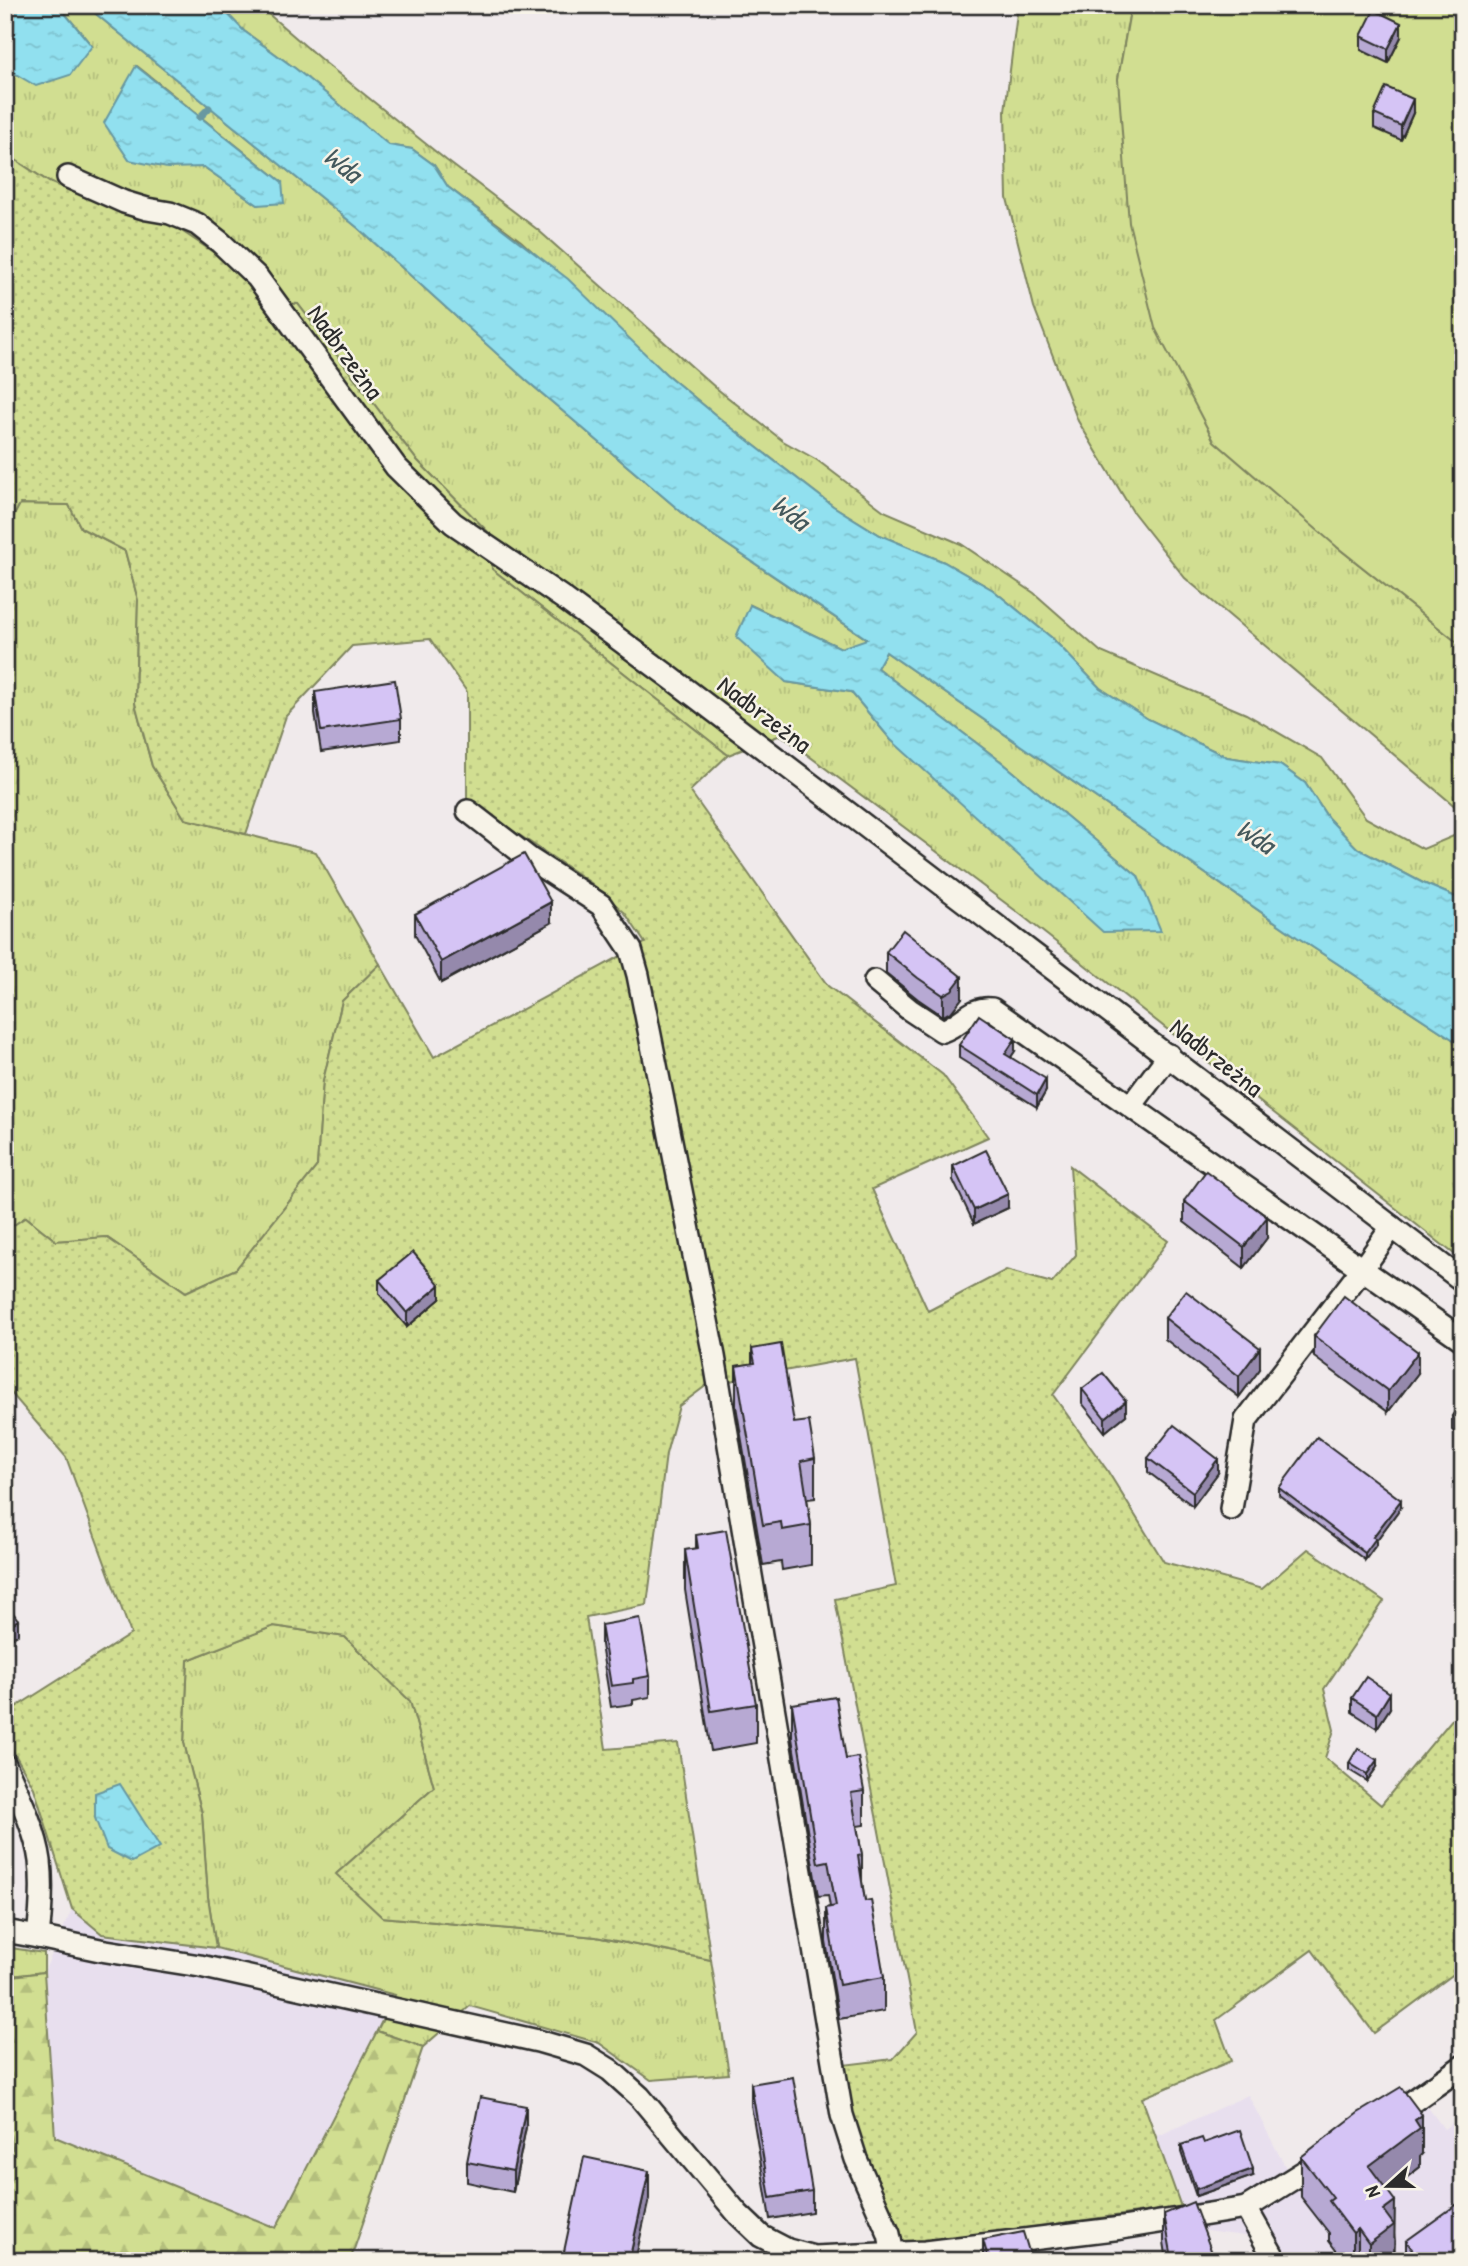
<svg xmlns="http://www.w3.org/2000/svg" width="1468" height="2266" font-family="'Patrick Hand',sans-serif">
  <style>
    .built { fill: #e8dfee }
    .grass { fill: url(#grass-tufts); stroke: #7e845e; stroke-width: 2; fill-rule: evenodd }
    .forest { fill: url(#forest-firs); stroke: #7e845e; stroke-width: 2 }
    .park { fill: url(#park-dots); stroke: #7e845e; stroke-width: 2 }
    .garden { fill: #d1de91; stroke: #7e845e; stroke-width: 2 }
    .water { fill: url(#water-ripples); stroke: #6898a1; stroke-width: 2 }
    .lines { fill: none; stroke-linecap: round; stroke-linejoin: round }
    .stream { stroke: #6898a1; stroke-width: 7 }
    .street-casing { stroke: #2b2b2b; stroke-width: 26 }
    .street { stroke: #f7f3e8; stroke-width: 21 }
    .wall { fill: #b7a9d3; stroke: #2b2b2b; stroke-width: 2 }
    .shaded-wall { fill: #9589ac; stroke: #2b2b2b; stroke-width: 2 }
    .building { fill: #d5c4f5; stroke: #2b2b2b; stroke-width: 2 }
    .labels { text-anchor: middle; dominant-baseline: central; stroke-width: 5; stroke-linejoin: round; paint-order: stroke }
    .street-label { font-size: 26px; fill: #2b2b2b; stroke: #f7f3e8 }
    .water-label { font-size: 28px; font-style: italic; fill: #44585c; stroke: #f7f3e8 }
  </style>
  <defs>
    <pattern id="grass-tufts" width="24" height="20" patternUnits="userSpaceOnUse" patternTransform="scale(1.75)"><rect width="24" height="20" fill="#d1de91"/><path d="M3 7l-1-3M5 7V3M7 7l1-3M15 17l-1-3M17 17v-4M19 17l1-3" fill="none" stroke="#b4bf7d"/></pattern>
    <pattern id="forest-firs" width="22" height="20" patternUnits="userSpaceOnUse" patternTransform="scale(1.75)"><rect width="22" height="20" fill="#d1de91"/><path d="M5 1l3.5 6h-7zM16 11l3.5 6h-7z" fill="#b4bf7d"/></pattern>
    <pattern id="park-dots" width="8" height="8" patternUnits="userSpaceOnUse" patternTransform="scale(1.75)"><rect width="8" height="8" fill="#d1de91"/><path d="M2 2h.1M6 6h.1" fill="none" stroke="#b4bf7d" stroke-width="1.8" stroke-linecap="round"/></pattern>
    <pattern id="water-ripples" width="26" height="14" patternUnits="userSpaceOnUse" patternTransform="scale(1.75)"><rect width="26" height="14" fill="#91e0ef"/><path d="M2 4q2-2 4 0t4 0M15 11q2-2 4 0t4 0" fill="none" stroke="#7dc0cd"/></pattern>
  </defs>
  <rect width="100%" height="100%" fill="#f0eaeb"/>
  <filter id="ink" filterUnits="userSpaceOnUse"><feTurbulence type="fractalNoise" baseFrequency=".0143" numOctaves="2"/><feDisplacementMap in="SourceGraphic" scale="14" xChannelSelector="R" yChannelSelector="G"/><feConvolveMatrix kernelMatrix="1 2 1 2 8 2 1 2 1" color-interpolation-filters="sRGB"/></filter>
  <g filter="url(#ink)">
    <g class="built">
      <polygon points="72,1909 102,1934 216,1948 395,1995 277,2228 55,2137 44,1972"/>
      <polygon points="1415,2090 1444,2129 1463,2115 1463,2261 1265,2261 1252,2237 1198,2230 1181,2207 1156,2137 1248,2095 1287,2170"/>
    </g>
    <g class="grass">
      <path d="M58,5H85L358,228L526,380L692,521L868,640L841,648L751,605L786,682L851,692L891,740L1138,876L1003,763L877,668L886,652L1297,937L1463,1046V1261L1020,914L781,735L728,755L492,569L490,534L416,459L298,304L265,303L171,224L129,215L49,182L5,153V47L9,70L92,46ZM136,66H137L282,182L258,205L204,167Z"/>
      <polygon points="219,5 258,5 324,62 446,160 538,230 716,388 783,441 817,460 884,511 961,544 1034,593 1101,652 1246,714 1322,758 1366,818 1423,849 1463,832 1463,900 1423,883 1358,849 1328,818 1305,783 1280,765 1227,757 1148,719 1100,688 1052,638 993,590 944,562 880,535 833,506 724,422 666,374 521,241 448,187 434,165 412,149 389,145 296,69 244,31"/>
      <polygon points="1018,5 1131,5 1118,79 1337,547 1463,647 1463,813 1185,578 1133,512 1078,421 1034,307 1007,198 1005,111"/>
      <polygon points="20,504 69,505 81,528 125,551 138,600 135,703 152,766 185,819 316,852 380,964 342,1001 323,1081 317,1166 236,1269 186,1292 106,1237 56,1241 26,1217 5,1231 5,532"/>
      <polygon points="274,1626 345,1637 410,1701 434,1787 337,1873 382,1917 596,1937 711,1960 729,2074 651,2080 599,2043 470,2006 423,2047 377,2031 395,1995 216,1948 208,1897 202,1814 184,1743 188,1660"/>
      <polygon points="5,1947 44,1953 44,1972 5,1977"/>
    </g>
    <polygon class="forest" points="44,1972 55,2137 276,2228 377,2031 423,2047 350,2261 131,2261 103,2252 92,2261 5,2261 5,2156 12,2149 5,2100 5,1977"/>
    <path class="park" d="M5,153L49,182L129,215L171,224L228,262L265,302L298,304L416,459L490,534L492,569L728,755L690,791L828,986L943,1075L988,1137L872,1189L928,1311L1006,1270L1052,1283L1076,1255L1070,1166L1168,1241L1053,1395L1107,1470L1164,1562L1262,1589L1308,1549L1384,1601L1324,1689L1334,1730L1325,1758L1381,1805L1463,1706V1967L1374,2033L1312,1950L1216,2020L1231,2061L1142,2098L1181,2207L938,2240L902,2242C869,2187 853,2127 843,2065L893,2059L917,2032L835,1599L896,1586L855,1358L707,1385L679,1406L666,1454L647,1605L586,1617L606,1749L678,1743L711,1960L596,1937L382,1917L336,1874L434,1787L410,1701L345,1637L274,1626L188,1660L184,1743L202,1814L208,1897L216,1948L102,1934L72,1909L34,1788L5,1737V1714L131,1634L66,1457L5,1386V1231L26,1217L56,1241L106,1237L186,1292L236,1269L317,1166L323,1081L342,1001L380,964L434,1057L645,943L625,913L591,883L467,800V692L430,639L352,646L286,716L246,834L185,819L152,766L135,703L138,600L125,551L81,528L69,505L20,504L5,532Z"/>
    <polygon class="garden" points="1131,5 1463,5 1463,647 1337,547 1214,441 1155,328 1129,223 1118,79"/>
    <g class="water">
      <polygon points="5,5 58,5 92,46 70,75 36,86 9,70 5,47"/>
      <polygon points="85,5 219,5 244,31 296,69 389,145 412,149 434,165 448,187 568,279 666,374 724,422 833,506 880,535 944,562 993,590 1052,638 1100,688 1148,719 1227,757 1280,765 1305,783 1328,818 1358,849 1423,883 1463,900 1463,1046 1297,937 886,652 877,668 1003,763 1138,876 1161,931 1103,932 891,740 851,692 786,682 736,637 750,605 841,648 867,639 692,521 526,380 358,228"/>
      <polygon points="136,66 282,182 284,203 258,205 204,167 167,168 129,160 104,123"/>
      <polygon points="120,1784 160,1847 132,1862 107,1849 95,1818 95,1793"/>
    </g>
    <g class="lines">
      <polyline class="stream" points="200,117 209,108"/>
      <g class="street-casing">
        <g id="street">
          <polyline points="68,177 124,202 147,209 170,213 197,224 220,242 257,277 396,467 453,523 563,598 671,678 1463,1281"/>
          <polyline points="468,811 530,859 601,905 631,950 638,975 714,1356 842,2115 856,2159 889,2234 893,2254"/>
          <path d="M875,981L910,1010L942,1031C961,1025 971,1006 992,1009L1463,1340"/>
          <polyline points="1131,1106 1169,1055"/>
          <polyline points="1231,1509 1246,1420 1363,1268 1392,1227"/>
          <path d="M5,1765C18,1794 36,1830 40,1861C43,1887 41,1912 38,1937L100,1950L200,1966L538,2041L586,2055L610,2070L640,2097L738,2214L761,2236L788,2250L814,2257L925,2252L1122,2228L1246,2208L1323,2160"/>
          <polyline points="5,1931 38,1937"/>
          <polyline points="1389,2118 1463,2066"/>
          <polyline points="1246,2208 1276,2261"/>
        </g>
      </g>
      <use href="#street" class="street"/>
    </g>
    <g class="wall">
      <polygon points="1361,36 1401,37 1388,63 1361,50"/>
      <polygon points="1413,113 1401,140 1374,128 1374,114"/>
      <polygon points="315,692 401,719 401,740 321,752 315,713"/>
      <polygon points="415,914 551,923 441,983 415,935"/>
      <polygon points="886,952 962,998 952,1011 943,1016 918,999 886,973"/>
      <polygon points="959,1045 1015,1051 1011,1057 1046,1091 1037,1107 959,1058"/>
      <polygon points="953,1166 1008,1208 974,1224 953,1180"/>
      <polygon points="1184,1201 1267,1238 1244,1268 1184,1222"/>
      <polygon points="379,1280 440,1299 407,1327 379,1294"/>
      <polygon points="1165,1318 1260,1369 1239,1397 1165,1339"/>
      <polygon points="1314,1336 1418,1373 1388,1412 1314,1357"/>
      <polygon points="752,1349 815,1458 815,1498 807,1499 811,1525 811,1565 782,1570 781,1562 763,1565 736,1406 736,1366 752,1364"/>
      <polygon points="1082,1389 1126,1415 1105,1432 1082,1403"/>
      <polygon points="1463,1401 1463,1438 1452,1430 1452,1416"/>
      <polygon points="1148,1458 1218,1473 1193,1506 1148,1472"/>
      <polygon points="1279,1488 1401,1507 1376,1541 1376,1545 1365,1560 1279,1495"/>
      <polygon points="696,1535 756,1704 756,1743 711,1751 685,1590 685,1550 696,1549"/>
      <polygon points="601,1625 650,1676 650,1697 633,1700 633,1704 611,1707 601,1645"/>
      <polygon points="1352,1698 1390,1708 1377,1728 1352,1712"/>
      <polygon points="792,1704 846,1759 864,1791 864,1825 857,1826 862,1855 862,1882 865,1901 884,1977 884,2011 839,2019 826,1942 826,1908 830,1907 828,1895 818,1896 792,1738"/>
      <polygon points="1349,1763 1377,1767 1367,1781 1349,1770"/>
      <polygon points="751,2084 812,2191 812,2212 770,2219 751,2105"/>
      <polygon points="526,2127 513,2192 467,2182 467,2162"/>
      <polygon points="1181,2145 1253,2176 1196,2196 1181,2152"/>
      <polygon points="1422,2154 1420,2156 1420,2167 1388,2192 1395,2241 1394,2261 1344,2261 1329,2241 1329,2233 1301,2197 1301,2157"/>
      <polygon points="1164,2214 1215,2261 1167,2261 1164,2242"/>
      <polygon points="983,2240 1032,2261 983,2261"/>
      <polygon points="1406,2241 1463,2261 1406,2261"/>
    </g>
    <g class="shaded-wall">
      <polygon points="1401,23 1401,37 1388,63 1388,49"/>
      <polygon points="1413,99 1413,113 1401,140 1401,126"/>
      <polygon points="551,902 551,923 441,983 441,962"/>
      <polygon points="962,977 962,998 952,1011 943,1016 943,995"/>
      <polygon points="1015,1039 1015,1051 1005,1066 1005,1054"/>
      <polygon points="1046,1079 1046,1091 1037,1107 1037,1095"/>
      <polygon points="1008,1194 1008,1208 974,1224 974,1210"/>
      <polygon points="1267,1217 1267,1238 1244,1268 1244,1247"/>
      <polygon points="440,1285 440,1299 407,1327 407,1313"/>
      <polygon points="1260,1348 1260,1369 1239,1397 1239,1376"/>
      <polygon points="1418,1352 1418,1373 1388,1412 1388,1391"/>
      <polygon points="1126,1401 1126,1415 1105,1432 1105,1418"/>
      <polygon points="1218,1459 1218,1473 1193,1506 1193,1492"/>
      <polygon points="1401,1500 1401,1507 1376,1541 1376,1545 1365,1560 1365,1553 1373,1537"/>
      <polygon points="18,1620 18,1634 5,1642 5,1628"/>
      <polygon points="1390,1693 1390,1708 1377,1728 1377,1714"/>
      <polygon points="1377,1760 1377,1767 1367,1781 1367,1774"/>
      <polygon points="526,2106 526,2127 513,2192 513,2171"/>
      <polygon points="1422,2115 1422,2154 1420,2156 1420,2167 1369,2206 1369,2166 1415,2120"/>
      <polygon points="1253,2169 1253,2176 1196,2196 1196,2189"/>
      <polygon points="649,2171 649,2199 635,2261 629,2261"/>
      <polygon points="1395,2201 1394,2261 1369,2261 1369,2244 1383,2210"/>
      <polygon points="1358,2229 1358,2261 1353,2261 1353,2233"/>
    </g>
    <g class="building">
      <polygon points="1374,10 1401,23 1388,49 1361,36"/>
      <polygon points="1386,87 1413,99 1401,126 1374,114"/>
      <polygon points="395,680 401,719 321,731 315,692"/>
      <polygon points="524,854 551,902 441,962 415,914"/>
      <polygon points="903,930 962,977 952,990 943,995 918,978 886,952"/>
      <polygon points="979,1015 1015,1039 1005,1054 1046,1079 1037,1095 959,1045"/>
      <polygon points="986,1150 1008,1194 974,1210 953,1166"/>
      <polygon points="1206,1171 1267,1217 1244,1247 1184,1201"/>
      <polygon points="413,1252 440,1285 407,1313 379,1280"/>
      <polygon points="1186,1291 1260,1348 1239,1376 1165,1318"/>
      <polygon points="1344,1296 1418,1352 1388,1391 1314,1336"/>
      <polygon points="781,1344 794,1423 809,1421 815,1458 801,1461 811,1525 782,1530 781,1522 763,1525 736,1366 755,1363 752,1349"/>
      <polygon points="1103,1373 1126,1401 1105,1418 1082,1389"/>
      <polygon points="1463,1401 1463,1424 1452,1416"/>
      <polygon points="1174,1425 1218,1459 1193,1492 1148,1458"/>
      <polygon points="1317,1437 1401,1500 1373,1537 1376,1538 1365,1553 1279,1488"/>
      <polygon points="726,1530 756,1704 711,1711 685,1550 698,1548 696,1535"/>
      <polygon points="5,1601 18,1620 5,1628"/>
      <polygon points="640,1618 650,1676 633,1679 633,1683 611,1686 601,1625"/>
      <polygon points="1366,1677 1390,1693 1377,1714 1352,1698"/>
      <polygon points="836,1697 846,1759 858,1757 864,1791 851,1793 862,1855 858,1856 865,1901 871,1900 884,1977 839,1985 826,1908 836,1906 828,1861 818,1863 792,1704"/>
      <polygon points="1358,1748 1377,1760 1367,1774 1349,1763"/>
      <polygon points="793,2077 812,2191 770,2198 751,2084"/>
      <polygon points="1401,2087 1422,2115 1415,2120 1420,2128 1369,2166 1395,2201 1383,2210 1394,2225 1369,2244 1358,2229 1353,2233 1329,2201 1333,2198 1301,2157 1358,2113"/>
      <polygon points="480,2097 526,2106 513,2171 467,2162"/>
      <polygon points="1240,2130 1253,2169 1196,2189 1181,2145 1202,2138 1204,2143"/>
      <polygon points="584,2157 649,2171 629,2261 562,2261"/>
      <polygon points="1463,2200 1463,2257 1458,2261 1421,2261 1406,2241"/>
      <polygon points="1193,2202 1215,2261 1173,2261 1172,2258 1164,2214"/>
      <polygon points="1023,2232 1032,2261 989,2261 983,2240"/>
    </g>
  </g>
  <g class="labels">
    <g class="street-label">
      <text transform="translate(346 352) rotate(54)">Nadbrzeżna</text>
      <text transform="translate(765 714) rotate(37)">Nadbrzeżna</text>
      <text transform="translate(1217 1057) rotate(38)">Nadbrzeżna</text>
    </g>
    <g class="water-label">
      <text transform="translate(343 164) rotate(38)">Wda</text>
      <text transform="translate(791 512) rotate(38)">Wda</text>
      <text transform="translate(1256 836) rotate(33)">Wda</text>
    </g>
  </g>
  <rect width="1468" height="2266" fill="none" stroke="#f7f3e8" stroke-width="28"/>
  <rect x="14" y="14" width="1440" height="2238" fill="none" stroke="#2b2b2b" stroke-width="2.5" filter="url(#ink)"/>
  <g transform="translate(1388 2186) rotate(249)" stroke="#f7f3e8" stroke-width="5" paint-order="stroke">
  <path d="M0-5L12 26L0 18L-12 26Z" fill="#2b2b2b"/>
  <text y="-10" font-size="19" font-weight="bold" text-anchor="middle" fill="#2b2b2b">N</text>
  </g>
</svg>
